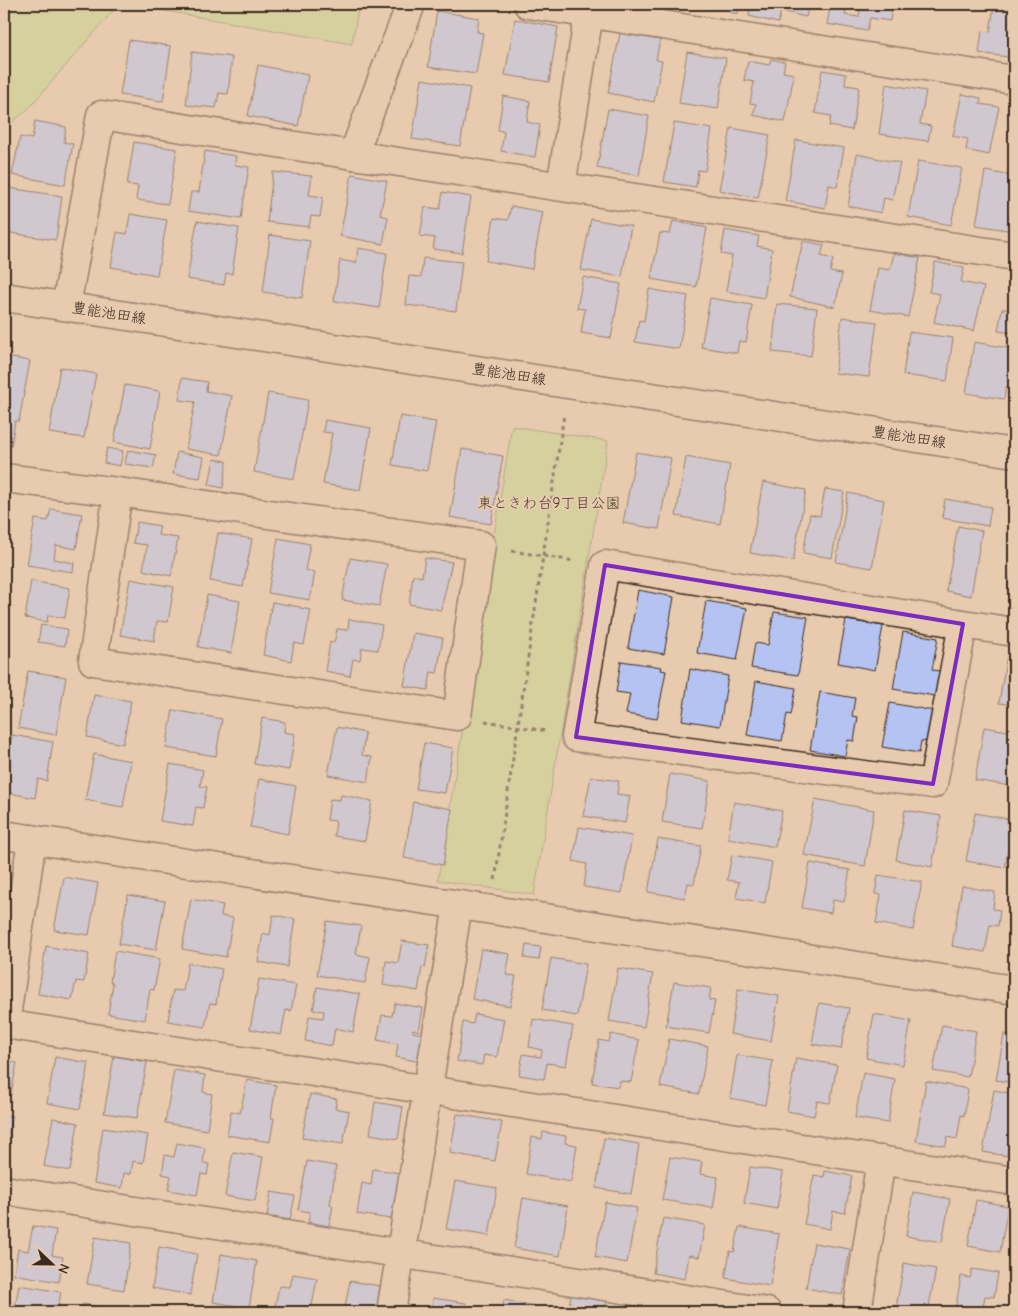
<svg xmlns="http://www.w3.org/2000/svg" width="1018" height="1316" font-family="'Comic Neue','Klee One',sans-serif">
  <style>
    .green { fill: #c0d78d; stroke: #7e8056 }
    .building { fill: #b5c3f3; stroke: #3b2a1e }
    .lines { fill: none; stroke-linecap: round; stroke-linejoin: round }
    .minor-casing { stroke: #3b2a1e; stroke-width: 31 }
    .major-casing { stroke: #3b2a1e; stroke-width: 31 }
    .path { stroke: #3b2a1e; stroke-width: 3; stroke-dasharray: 4 4; stroke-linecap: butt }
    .minor { stroke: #e8cbaf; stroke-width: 28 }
    .major { stroke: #e8cbaf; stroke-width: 28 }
    .marked { fill: none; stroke: #7b2cbf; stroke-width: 4; stroke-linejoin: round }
    .labels { text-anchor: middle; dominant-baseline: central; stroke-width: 4; stroke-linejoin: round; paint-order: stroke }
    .street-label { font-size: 15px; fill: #3b2a1e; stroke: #e8cbaf }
    .park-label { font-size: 15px; fill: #483b29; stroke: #e8cbaf }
  </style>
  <rect width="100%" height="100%" fill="#e8cbaf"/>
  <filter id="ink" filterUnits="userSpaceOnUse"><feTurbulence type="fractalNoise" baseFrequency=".02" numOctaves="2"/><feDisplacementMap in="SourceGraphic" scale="10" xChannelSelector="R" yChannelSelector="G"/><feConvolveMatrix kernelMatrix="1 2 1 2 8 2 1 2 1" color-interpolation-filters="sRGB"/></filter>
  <g filter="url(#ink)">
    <g class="green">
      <polygon points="4,4 119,4 28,109 4,129"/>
      <polygon points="125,4 359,4 352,44"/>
      <polygon points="512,426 608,441 534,895 438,880"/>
    </g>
    <g class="building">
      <polygon points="730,4 739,4 738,14 729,12"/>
      <polygon points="751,4 809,4 806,17 781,11 778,23 749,16"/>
      <polygon points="831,4 847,6 845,15 859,17 861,4 893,4 890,21 870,18 867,31 827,24"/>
      <polygon points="994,5 1014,8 1014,58 979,53 982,31 990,32"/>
      <polygon points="437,11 479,18 477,32 483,33 476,74 428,67"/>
      <polygon points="515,19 558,27 549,82 505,75"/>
      <polygon points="620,33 660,40 656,60 662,61 654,102 608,93"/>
      <polygon points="129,40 171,46 163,101 120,95"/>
      <polygon points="192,52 232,57 228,94 219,93 216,108 186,105"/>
      <polygon points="687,52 726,58 718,109 679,103"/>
      <polygon points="771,59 785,62 783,72 794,74 785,122 753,115 756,104 750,103 754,82 744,80 748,61 769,65"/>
      <polygon points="258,65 308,75 298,126 248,116"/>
      <polygon points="822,70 846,74 845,85 859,87 852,130 829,126 831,116 815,113"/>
      <polygon points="422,79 470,88 460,146 412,139"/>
      <polygon points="886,84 926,91 920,124 931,126 928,141 879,134"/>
      <polygon points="962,94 981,98 980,104 999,107 989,155 966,150 968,139 953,136"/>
      <polygon points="503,96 530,101 527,122 540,125 535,157 501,151 504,132 498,130"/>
      <polygon points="608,109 649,116 639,176 597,168"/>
      <polygon points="35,121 66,127 64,142 73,144 65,185 12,175 20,137 32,139"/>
      <polygon points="674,123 712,129 705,171 698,170 696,187 664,182"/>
      <polygon points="731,128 770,135 758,198 719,190"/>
      <polygon points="796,140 844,148 837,187 829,185 825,208 785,201"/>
      <polygon points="134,142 177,149 168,204 136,200 138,186 127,185"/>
      <polygon points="205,151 236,156 235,165 249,167 241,219 188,211 191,192 199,192"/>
      <polygon points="857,154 900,163 892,200 884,198 881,213 848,206"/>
      <polygon points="918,161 962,168 951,225 908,217"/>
      <polygon points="985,171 1014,176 1013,231 976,225"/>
      <polygon points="273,172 312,176 309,195 323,197 320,217 311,216 309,227 267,222"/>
      <polygon points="352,174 387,181 380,215 388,217 383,244 340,236"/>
      <polygon points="8,188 62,196 56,240 4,232 4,202 6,202"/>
      <polygon points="443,192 471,197 462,253 433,249 435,238 420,236 425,207 440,209"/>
      <polygon points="511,206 543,212 532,269 486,261 494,218 508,220"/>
      <polygon points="130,214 167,220 157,275 111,267 117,232 127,234"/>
      <polygon points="591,219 631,226 622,277 581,270"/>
      <polygon points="197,221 239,228 232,274 226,273 224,285 187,279"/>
      <polygon points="673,221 707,228 696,287 651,279 660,233 670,234"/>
      <polygon points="725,230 759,236 757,246 772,249 764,298 726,291 732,256 721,254"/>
      <polygon points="270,235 310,241 302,298 263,292"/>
      <polygon points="803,241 824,245 821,256 833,259 830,272 842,274 835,307 790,297"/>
      <polygon points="358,248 387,253 379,308 334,301 340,260 356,263"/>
      <polygon points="894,253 920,258 908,317 870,310 878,268 890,270"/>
      <polygon points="423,258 462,262 456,311 406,305 409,276 421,277"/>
      <polygon points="935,262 964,268 961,282 984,287 974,331 934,322 940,294 929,292"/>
      <polygon points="1014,274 1014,333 998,331 1002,309 1009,309"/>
      <polygon points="583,277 621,284 611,338 581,333 585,309 577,308"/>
      <polygon points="649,289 688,296 679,349 635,342 639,320 644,321"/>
      <polygon points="710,298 752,305 746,342 739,341 737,353 701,347"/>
      <polygon points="777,304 817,308 811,356 772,352"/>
      <polygon points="842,317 877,322 869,377 835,373"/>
      <polygon points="909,332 953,338 947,381 903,375"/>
      <polygon points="974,342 1014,349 1013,388 1006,387 1004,399 966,393"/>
      <polygon points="7,357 30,361 19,421 15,421 11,447 4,446 4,377"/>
      <polygon points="60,367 96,374 84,438 49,433"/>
      <polygon points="182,378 207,382 206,391 232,396 221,455 186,449 195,402 179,400"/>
      <polygon points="125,385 160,391 150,449 114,442"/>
      <polygon points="268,393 308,400 294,479 254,472"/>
      <polygon points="400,416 436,422 427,471 392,465"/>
      <polygon points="325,420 371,428 360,490 323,484 332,433 323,432"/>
      <polygon points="107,448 123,451 120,466 104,463"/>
      <polygon points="462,449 503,456 491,524 450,517"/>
      <polygon points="128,450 156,455 153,468 125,464"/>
      <polygon points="177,452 204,457 200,478 173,474"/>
      <polygon points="636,452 671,458 659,529 623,523"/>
      <polygon points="686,457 730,465 720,524 676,516"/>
      <polygon points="214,459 227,461 223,488 209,485"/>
      <polygon points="763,482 806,490 793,561 750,553"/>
      <polygon points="825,489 844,492 832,558 803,553 810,514 820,516"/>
      <polygon points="848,493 884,500 872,568 836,562"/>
      <polygon points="945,499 991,507 988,526 942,518"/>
      <polygon points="51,509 82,514 76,549 56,545 54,559 74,563 73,572 27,565 35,519 48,521"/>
      <polygon points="137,522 160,526 158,535 178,538 171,576 143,570 147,545 133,543"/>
      <polygon points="958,526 982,531 971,596 946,591"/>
      <polygon points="218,533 252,539 243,587 210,581"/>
      <polygon points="278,538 310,544 305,570 315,572 310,600 268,593"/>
      <polygon points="1014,556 1014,592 1008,591"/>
      <polygon points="350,558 387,564 379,606 342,600"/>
      <polygon points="425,558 452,562 441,610 409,604 413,575 422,577"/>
      <polygon points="130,579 174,587 168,622 157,621 154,641 120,635"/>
      <polygon points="31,581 70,588 65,618 48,615 47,622 25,618"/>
      <polygon points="638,590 674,597 664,654 628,648"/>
      <polygon points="207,595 240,601 231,653 198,647"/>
      <polygon points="706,601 747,608 737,660 697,653"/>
      <polygon points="272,602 300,607 300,608 311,610 304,645 294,643 291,661 263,655"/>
      <polygon points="774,612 808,617 798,675 751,668 755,643 768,645"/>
      <polygon points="349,619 382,625 378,650 362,648 360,660 353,659 350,676 325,671 330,642 334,643 337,629 348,630"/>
      <polygon points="846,620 883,626 875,670 838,663"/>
      <polygon points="41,625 67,629 65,646 38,642"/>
      <polygon points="903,632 938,638 932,670 940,671 935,696 893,689"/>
      <polygon points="413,633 443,638 437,673 431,672 428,690 404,686"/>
      <polygon points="1007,655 1014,656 1014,705 999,703"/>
      <polygon points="621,661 662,667 661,670 666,671 657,719 626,714 630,694 616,692"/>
      <polygon points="690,669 728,676 720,726 682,720"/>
      <polygon points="28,671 66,677 56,735 18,728"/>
      <polygon points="756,681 796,688 791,715 787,714 782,741 747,735"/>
      <polygon points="820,692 855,698 852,716 858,717 854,741 848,740 845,756 810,750"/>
      <polygon points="94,695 131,701 123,744 87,737"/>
      <polygon points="890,703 934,711 928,742 921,741 919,753 882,747"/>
      <polygon points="173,710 222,719 216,756 166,748"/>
      <polygon points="262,718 285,722 284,732 295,734 289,770 254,764"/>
      <polygon points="337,727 365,733 362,755 372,757 368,782 328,775"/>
      <polygon points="984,727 1014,732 1014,762 1010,786 975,780"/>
      <polygon points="12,735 53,742 47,781 38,779 35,798 4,792"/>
      <polygon points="424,743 453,748 445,793 416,789"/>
      <polygon points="94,754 131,761 123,807 85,800"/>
      <polygon points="170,764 203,770 200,786 207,787 203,808 196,807 193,826 160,821"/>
      <polygon points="670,774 710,781 702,828 662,822"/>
      <polygon points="591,777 619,781 617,794 630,796 625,823 583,816"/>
      <polygon points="259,779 296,786 288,834 250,827"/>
      <polygon points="341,795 372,801 365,841 334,836 336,821 327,820 330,799 340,800"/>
      <polygon points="815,799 874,810 865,866 804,855"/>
      <polygon points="413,802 452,809 443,865 404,858"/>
      <polygon points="734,802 782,811 775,847 728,838"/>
      <polygon points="905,810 941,816 932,867 896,860"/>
      <polygon points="975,813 1013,820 1005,868 966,861"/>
      <polygon points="579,827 632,836 622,893 584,887 587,864 573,861"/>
      <polygon points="658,839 701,846 694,884 688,883 685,898 648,892"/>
      <polygon points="732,855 772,862 765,903 736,898 739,882 727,880"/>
      <polygon points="810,863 850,870 844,902 833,900 831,913 802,908"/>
      <polygon points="878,875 922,882 913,930 876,923 881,895 875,894"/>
      <polygon points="64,877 98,883 89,935 54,930"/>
      <polygon points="962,886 995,892 993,909 1000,910 998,926 990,925 985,952 952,946"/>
      <polygon points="128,895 165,901 156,950 119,944"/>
      <polygon points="191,899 223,905 221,916 233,918 226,957 182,949"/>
      <polygon points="273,915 295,919 287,967 258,962 263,933 270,935"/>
      <polygon points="327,921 361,926 356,954 370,957 365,983 317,975"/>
      <polygon points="402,941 429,945 425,968 422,967 418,991 383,985 386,961 398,963"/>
      <polygon points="526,945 541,947 539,960 524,958"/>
      <polygon points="46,946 89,954 84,982 76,981 72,1000 38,994"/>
      <polygon points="481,949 510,954 506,975 516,976 510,1006 472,999"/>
      <polygon points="115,951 160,959 154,990 150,989 145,1020 108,1014 113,983 110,982"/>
      <polygon points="551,958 586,964 577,1016 542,1010"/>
      <polygon points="188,963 222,969 216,1004 210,1003 205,1027 168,1021 173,990 183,991"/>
      <polygon points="618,968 653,974 644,1027 609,1021"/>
      <polygon points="259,979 296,985 291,1011 286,1010 281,1035 250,1029"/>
      <polygon points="674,982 711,988 709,1000 715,1001 709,1033 666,1026"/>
      <polygon points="317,987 360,994 353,1032 335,1028 332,1046 305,1041 309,1016 323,1018 324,1011 313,1010"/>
      <polygon points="738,989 779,996 771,1041 730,1034"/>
      <polygon points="395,1003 423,1008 419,1031 413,1029 413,1032 426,1035 421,1062 396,1057 398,1044 377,1040 382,1015 392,1016"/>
      <polygon points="819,1003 849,1008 841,1049 812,1044"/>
      <polygon points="475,1014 504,1019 497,1057 484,1055 482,1065 457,1061 463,1022 473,1024"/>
      <polygon points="874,1014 911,1021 903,1065 866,1058"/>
      <polygon points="533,1019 573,1026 566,1066 547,1063 544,1079 519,1075 523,1054 541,1057 542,1050 529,1047"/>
      <polygon points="942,1025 976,1031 968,1077 933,1071"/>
      <polygon points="611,1034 639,1040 631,1082 620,1081 618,1087 592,1083 599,1040 609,1042"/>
      <polygon points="1004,1034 1014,1036 1014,1083 996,1080"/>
      <polygon points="669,1039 708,1046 699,1094 660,1087"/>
      <polygon points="737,1055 773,1061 765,1105 730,1098"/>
      <polygon points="114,1056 147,1062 137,1118 104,1113"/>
      <polygon points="55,1057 89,1063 80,1109 47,1103"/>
      <polygon points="796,1058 837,1065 830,1103 817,1101 814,1116 787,1111"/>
      <polygon points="4,1060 17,1063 11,1094 4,1092"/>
      <polygon points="174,1070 205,1075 203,1092 212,1094 207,1130 165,1123"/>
      <polygon points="863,1073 895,1079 888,1123 855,1118"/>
      <polygon points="247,1080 276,1085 271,1118 274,1118 270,1142 227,1135 231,1111 240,1113"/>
      <polygon points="926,1081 968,1089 964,1116 961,1115 957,1139 947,1137 946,1146 916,1141"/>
      <polygon points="994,1090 1014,1094 1014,1145 1009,1144 1007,1156 983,1152"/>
      <polygon points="310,1094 337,1099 335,1108 349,1111 343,1144 302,1138"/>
      <polygon points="375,1102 403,1107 398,1139 370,1134"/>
      <polygon points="457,1114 502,1122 495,1161 450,1153"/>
      <polygon points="4,1115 12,1116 8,1138 4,1138"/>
      <polygon points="53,1118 78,1123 70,1171 44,1166"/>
      <polygon points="103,1128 148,1135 143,1163 133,1161 131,1174 124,1173 122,1188 94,1183"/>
      <polygon points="543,1132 566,1136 565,1143 577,1145 571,1182 526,1174 532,1137 542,1139"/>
      <polygon points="604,1138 639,1144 631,1194 596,1188"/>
      <polygon points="177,1143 205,1148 203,1163 209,1164 207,1175 201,1174 197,1195 168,1190 171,1176 162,1174 165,1155 174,1157"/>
      <polygon points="233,1152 263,1157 255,1201 225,1196"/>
      <polygon points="670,1157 702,1162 700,1174 718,1177 713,1208 662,1200"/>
      <polygon points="307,1161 336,1166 330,1205 333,1205 329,1226 308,1222 310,1212 298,1210"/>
      <polygon points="750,1167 783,1172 777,1209 744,1203"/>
      <polygon points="373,1169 400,1173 391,1219 357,1214 362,1183 371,1185"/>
      <polygon points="825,1171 852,1176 845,1213 833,1211 830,1229 804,1224 814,1175 824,1177"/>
      <polygon points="455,1181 497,1188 489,1236 446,1229"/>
      <polygon points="271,1192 295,1196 290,1220 267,1216"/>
      <polygon points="913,1192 950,1199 942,1242 906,1236"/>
      <polygon points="523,1198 568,1206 560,1256 514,1248"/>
      <polygon points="976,1200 1008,1206 1000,1252 968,1246"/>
      <polygon points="605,1202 637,1208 627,1263 595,1257"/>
      <polygon points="663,1218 705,1225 699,1257 689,1255 685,1279 653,1273"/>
      <polygon points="33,1226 56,1230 52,1255 63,1257 59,1282 14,1274 18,1249 28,1251"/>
      <polygon points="739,1227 779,1234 770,1286 725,1278 730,1251 734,1252"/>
      <polygon points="95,1237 131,1243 124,1290 87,1284"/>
      <polygon points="814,1243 850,1249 842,1295 806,1288"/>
      <polygon points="159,1247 197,1254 190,1295 152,1288"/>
      <polygon points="221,1254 257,1261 249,1308 213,1302"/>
      <polygon points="904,1263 936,1269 928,1312 896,1308"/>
      <polygon points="972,1269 998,1273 994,1297 985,1296 982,1312 955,1311 961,1276 970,1278"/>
      <polygon points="293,1274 317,1278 311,1312 274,1312 279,1286 290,1287"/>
      <polygon points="350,1281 380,1286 376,1312 344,1312"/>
      <polygon points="19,1285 61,1292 57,1312 14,1312"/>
      <polygon points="571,1295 607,1301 605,1312 568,1312"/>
      <polygon points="433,1298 466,1303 464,1312 431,1312"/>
      <polygon points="504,1300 535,1306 534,1312 502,1312"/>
      <polygon points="83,1304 119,1310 119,1312 81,1312"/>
      <polygon points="150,1306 188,1312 149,1312"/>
    </g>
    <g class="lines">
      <g class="minor-casing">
        <g id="minor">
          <polyline points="528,4 1014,80"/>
          <polyline points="353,155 411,4"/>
          <polyline points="561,186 589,14"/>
          <polyline points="66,306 101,115 353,155 1014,256"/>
          <polyline points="4,478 118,492 481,545 457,716 93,661 118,492"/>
          <polyline points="963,624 933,784 576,737 605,565 963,624 1014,632"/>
          <polyline points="4,835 1014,990"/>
          <polyline points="4,1024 1014,1181"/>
          <polyline points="5,1024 32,839"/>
          <polyline points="4,1190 767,1312"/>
          <polyline points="391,1312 458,905"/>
          <polyline points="857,1312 881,1160"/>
        </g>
      </g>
      <g class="major-casing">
        <polyline id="major" points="4,297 1014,453"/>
      </g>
      <g class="path">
        <polyline points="512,551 574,561"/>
        <polyline points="485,721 546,731"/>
        <polyline points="495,880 564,414"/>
      </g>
      <use href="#minor" class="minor"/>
      <use href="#major" class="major"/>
    </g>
  </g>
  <path d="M0 0H1018V1316H0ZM605,565L963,624L933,784L576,737Z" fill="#e8cbaf" fill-opacity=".55" fill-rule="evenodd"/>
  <path class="marked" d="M605,565L963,624L933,784L576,737Z"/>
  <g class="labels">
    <g class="street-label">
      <text transform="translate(109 313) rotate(9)">豊能池田線</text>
      <text transform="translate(509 374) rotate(9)">豊能池田線</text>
      <text transform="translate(909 437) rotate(9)">豊能池田線</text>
    </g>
    <g class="park-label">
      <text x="549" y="503">東ときわ台9丁目公園</text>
    </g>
  </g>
  <rect width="1018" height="1316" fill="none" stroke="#e8cbaf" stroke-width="20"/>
  <rect x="10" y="10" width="998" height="1296" fill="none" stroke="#3b2a1e" stroke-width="2" filter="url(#ink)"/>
  <g transform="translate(52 1264) rotate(112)" stroke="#e8cbaf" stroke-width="4" paint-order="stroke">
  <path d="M0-4L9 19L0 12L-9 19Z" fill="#3b2a1e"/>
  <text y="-8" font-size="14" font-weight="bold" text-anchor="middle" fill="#3b2a1e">N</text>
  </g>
</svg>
